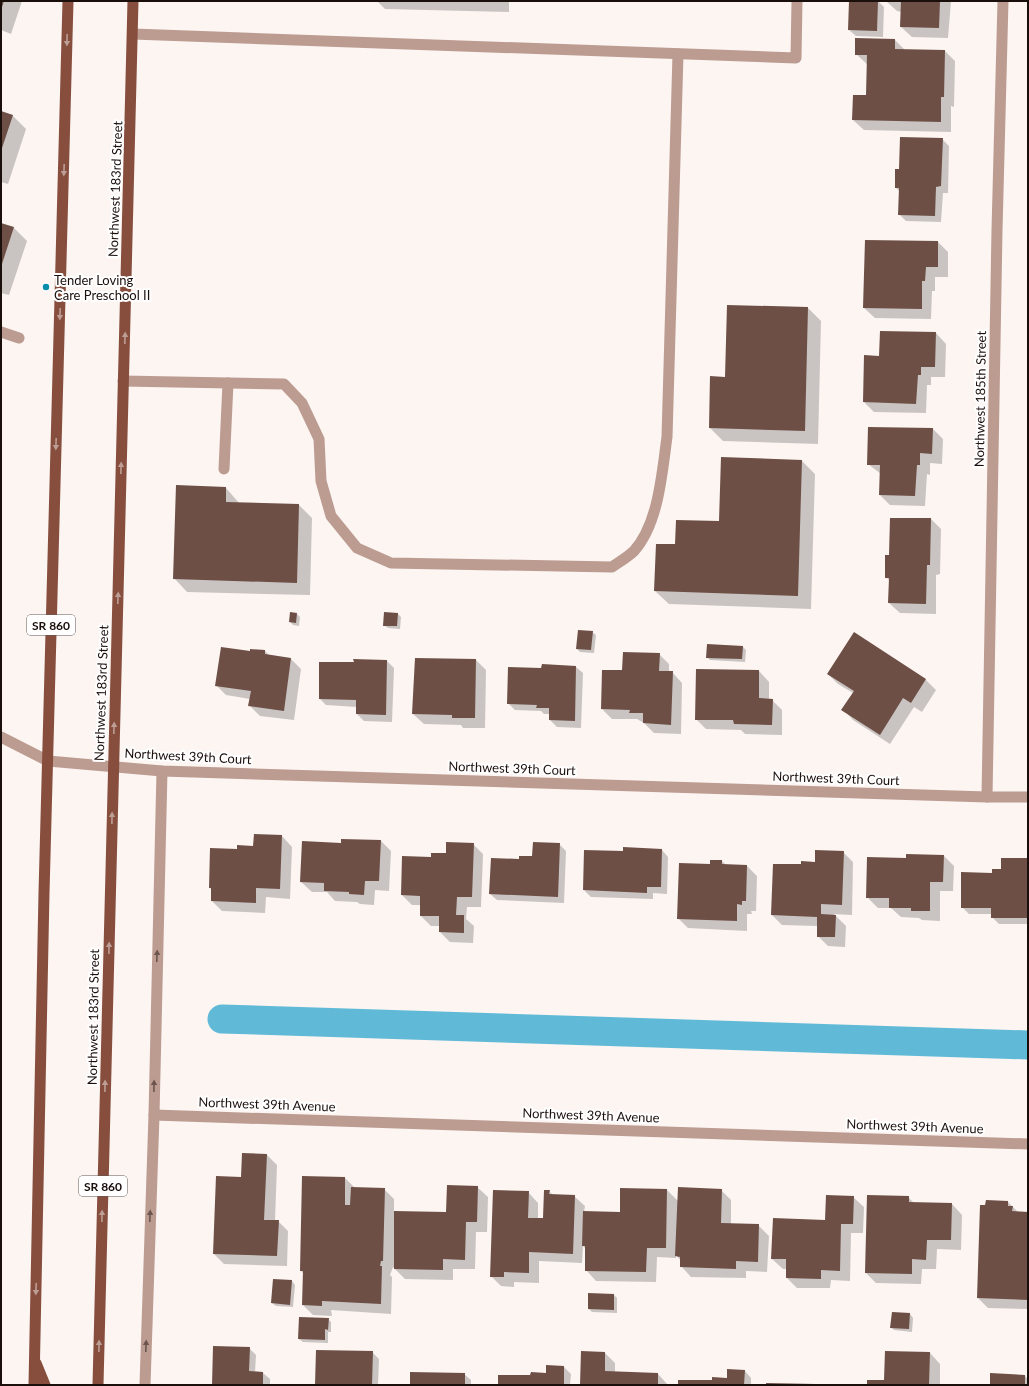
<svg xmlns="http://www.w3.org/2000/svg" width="1029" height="1386" font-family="Lato,sans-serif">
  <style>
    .shadow { fill: #0003 }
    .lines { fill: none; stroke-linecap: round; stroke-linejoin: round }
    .canal { stroke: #60bad7; stroke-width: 29 }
    .building { fill: #6d4f46 }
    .service { stroke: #bc9b91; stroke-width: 11 }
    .minor { stroke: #bc9b91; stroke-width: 11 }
    .primary { stroke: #874e3e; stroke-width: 11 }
    .oneway { fill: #bd9e95 }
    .oneway2 { fill: #6c554e }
    .poi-dot { fill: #088dac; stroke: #fff; stroke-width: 1.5 }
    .labels { text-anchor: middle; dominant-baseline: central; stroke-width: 4; stroke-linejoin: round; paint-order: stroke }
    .shield { fill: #fff; stroke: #5f5755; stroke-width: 1 }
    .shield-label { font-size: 12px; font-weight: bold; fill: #1b0f0c }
    .street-label { font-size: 13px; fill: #1b0f0c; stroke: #fff }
    .poi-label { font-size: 13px; fill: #1b0f0c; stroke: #fff; text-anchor: start }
  </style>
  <rect width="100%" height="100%" fill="#fcf5f2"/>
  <g class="shadow">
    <polygon points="1,1 22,1 11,34 1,30"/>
    <polygon points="377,1 509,1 509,12 385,9"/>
    <polygon points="850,1 878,1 884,7 883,37 856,36 849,30"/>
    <polygon points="886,1 951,1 948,38 912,37 901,27 902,12 897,11"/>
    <polygon points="895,40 905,50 945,51 955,61 954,107 951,106 951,132 864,130 853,120 867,96 868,65 856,54"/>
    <polygon points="1,112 13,116 26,129 8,184 1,182"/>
    <polygon points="942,139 949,146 948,193 943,193 941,222 906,221 899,214 900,192 896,188 900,170"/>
    <polygon points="1,224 14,228 27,241 9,295 1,293"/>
    <polygon points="866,241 938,242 948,252 948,277 935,277 935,291 932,291 931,319 875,318 864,308"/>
    <polygon points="808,308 821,321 818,444 723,441 710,428 726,378"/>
    <polygon points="936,333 946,344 945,377 931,377 931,385 927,385 926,413 874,412 864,402 880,357"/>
    <polygon points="933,429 943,439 942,464 930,463 930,475 927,474 925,506 890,505 880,495 881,474 868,464"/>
    <polygon points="802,461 815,474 811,609 669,604 655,591 676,545 720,522"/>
    <polygon points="226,488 239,503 299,505 312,518 310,595 187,592 174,578"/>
    <polygon points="931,519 941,529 940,574 936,575 936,614 900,613 889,603 890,581 886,577 890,556"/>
    <polygon points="297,614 300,617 299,626 293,625 290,622"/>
    <polygon points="398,614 401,617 400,629 388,628 384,625"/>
    <polygon points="579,631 592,632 596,635 594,653 580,652 577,649"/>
    <polygon points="854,634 926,680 936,690 922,712 914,707 890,744 853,720 843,709 853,693 838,684 828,674"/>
    <polygon points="743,647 746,650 745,662 710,660 707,657"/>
    <polygon points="251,650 265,651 269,655 291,659 301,669 294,720 260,716 249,705 250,699 226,695 216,685 251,652"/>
    <polygon points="659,654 669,664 669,672 672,672 682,683 681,734 654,733 644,723 637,719 612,719 602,709 623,671"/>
    <polygon points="354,660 387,661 394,668 392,722 364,721 357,714 357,707 326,705 320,699 355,663"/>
    <polygon points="476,660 486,670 485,728 463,728 461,725 424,724 413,714"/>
    <polygon points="576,667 583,673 581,728 557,727 550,720 550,714 544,714 541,711 515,710 508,703 542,669"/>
    <polygon points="759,671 769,682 769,700 772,700 782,710 782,735 745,734 741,730 706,729 696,719"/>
    <polygon points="282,836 292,847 290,899 266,897 265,913 222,911 212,901 212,890 210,888 238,850 254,847"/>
    <polygon points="381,841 391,851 389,891 375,890 374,905 360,904 357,902 335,901 327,892 312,892 301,882 342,844"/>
    <polygon points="473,844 483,854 481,907 467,907 466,919 474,926 473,943 450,942 440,932 440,926 431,926 421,916 421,905 412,905 402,895 432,858 446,854"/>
    <polygon points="559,844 566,851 564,903 497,900 490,894 520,860 533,857"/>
    <polygon points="662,850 668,857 667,894 653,893 653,899 591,897 584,890 625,852"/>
    <polygon points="843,852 853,862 852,915 834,914 846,926 845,947 828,946 818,936 818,926 782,925 772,915 802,865 816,863"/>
    <polygon points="944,856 954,866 953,891 940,891 940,921 922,920 919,918 901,917 891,908 878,908 867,897 907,859"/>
    <polygon points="1028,859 1028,924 999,924 992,917 992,914 969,914 962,907 993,874"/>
    <polygon points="722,861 726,865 747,866 757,876 756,911 751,911 752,914 747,914 747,931 688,928 678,918 711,865"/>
    <polygon points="267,1155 277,1165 275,1221 278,1221 288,1231 287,1266 224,1264 214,1254 242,1178"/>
    <polygon points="345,1178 355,1188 384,1189 394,1199 394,1212 447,1213 477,1187 488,1197 487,1232 476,1232 475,1269 453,1269 453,1280 405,1279 393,1267 390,1275 392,1277 391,1314 331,1310 332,1316 313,1315 303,1305 304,1274 301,1271"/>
    <polygon points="667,1190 678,1201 721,1190 731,1200 731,1224 758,1225 769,1236 767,1272 746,1271 746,1278 691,1277 681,1266 681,1261 676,1255 676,1258 657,1257 656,1282 596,1281 586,1270 586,1249 583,1246 582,1263 539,1261 539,1283 514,1282 514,1287 501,1286 491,1276 528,1192 538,1203 538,1219 544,1220 549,1191 553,1195 574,1196 585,1206 584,1212 621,1213"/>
    <polygon points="853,1197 864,1207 863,1233 851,1233 850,1281 831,1280 830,1288 797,1288 787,1278 787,1269 783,1269 772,1259 826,1221"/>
    <polygon points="908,1197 915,1204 952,1204 962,1215 961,1250 937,1249 936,1269 922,1269 921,1284 876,1283 866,1273"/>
    <polygon points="1008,1202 1018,1212 1028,1213 1028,1309 988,1308 978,1298"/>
    <polygon points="292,1281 295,1285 293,1307 276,1306 272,1303"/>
    <polygon points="614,1295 617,1298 617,1313 592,1312 589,1309"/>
    <polygon points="910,1314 913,1318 912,1332 894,1330 891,1327"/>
    <polygon points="328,1319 331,1322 331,1332 328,1332 328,1343 303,1342 299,1339"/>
    <polygon points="249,1348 256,1355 255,1372 263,1373 270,1379 270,1385 213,1385"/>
    <polygon points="372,1352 379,1359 378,1385 316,1385"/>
    <polygon points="605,1353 615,1363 615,1373 658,1374 668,1385 581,1385"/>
    <polygon points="930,1353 940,1364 940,1385 868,1385 885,1381"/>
    <polygon points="564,1367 571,1374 570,1385 499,1385 546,1374"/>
    <polygon points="745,1371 751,1378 751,1385 679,1385 728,1379"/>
    <polygon points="464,1374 471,1380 471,1385 411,1385"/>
    <polygon points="1025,1376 1028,1379 1028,1385 991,1385"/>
  </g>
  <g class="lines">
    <polyline class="canal" points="222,1019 1028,1045"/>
  </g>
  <g class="building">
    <polygon points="1,1 4,1 1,10"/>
    <polygon points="849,1 878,1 877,31 848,30"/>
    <polygon points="901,1 940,1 939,28 900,27"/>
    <polygon points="855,38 895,39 895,49 945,50 944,97 941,97 941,122 852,120 853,95 866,95 867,55 855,55"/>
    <polygon points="1,111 13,115 1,151"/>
    <polygon points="900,137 943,138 941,186 936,187 935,216 898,215 899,188 895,188 895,169 899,169"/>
    <polygon points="1,223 14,227 1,267"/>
    <polygon points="865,240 938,241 938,267 926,267 925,281 922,281 922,309 863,308"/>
    <polygon points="727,305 808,307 805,431 709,428 710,376 725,377"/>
    <polygon points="880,331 936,332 935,367 921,367 921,375 918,375 916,404 863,402 864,355 879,356"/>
    <polygon points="868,427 933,428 932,454 920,453 920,465 917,465 915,496 879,495 880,465 867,465"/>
    <polygon points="721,457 802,460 798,596 654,591 656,544 675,544 676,520 719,521"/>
    <polygon points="176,485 226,487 226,502 299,504 297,583 173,579"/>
    <polygon points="890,518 931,518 930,565 927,565 926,604 888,603 889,578 885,578 885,555 889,555"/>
    <polygon points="290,612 297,613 296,623 289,622"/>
    <polygon points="384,612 398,613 397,626 383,626"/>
    <polygon points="578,630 593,631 591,650 576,649"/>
    <polygon points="854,632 926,679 911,703 903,698 880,735 841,710 854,691 827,674"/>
    <polygon points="707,644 743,646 742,659 706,658"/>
    <polygon points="221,647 250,651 250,649 265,650 265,654 291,658 284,711 248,706 251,691 215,686"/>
    <polygon points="623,652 660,653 659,671 673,671 671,725 643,723 643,713 629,713 630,710 601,709 602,670 622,670"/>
    <polygon points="415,658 476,659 475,718 452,718 452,715 412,714"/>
    <polygon points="353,659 387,660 386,715 356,714 356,700 319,699 319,662 354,662"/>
    <polygon points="542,664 576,666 575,721 549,720 549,708 536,708 537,705 507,704 508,667 541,668"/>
    <polygon points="696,669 759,670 759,698 773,699 772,725 734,724 733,720 695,720"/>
    <polygon points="254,834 282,835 280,889 256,888 256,903 211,901 211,888 209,888 210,848 237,849 237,845 253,846"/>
    <polygon points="341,839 381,840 379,881 365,881 364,895 349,894 349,892 324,891 324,883 300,882 302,841 341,843"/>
    <polygon points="446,842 474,843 472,897 457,897 456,915 464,915 464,933 439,932 439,916 420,916 420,896 401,895 402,856 431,857 431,853 446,853"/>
    <polygon points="533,842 560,843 558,897 489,894 491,858 519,859 519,856 532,856"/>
    <polygon points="623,847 662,849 661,887 647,887 647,893 583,890 584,850 623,851"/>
    <polygon points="815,850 844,851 842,905 821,904 821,914 836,915 835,937 817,937 817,917 771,915 773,864 801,864 801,861 815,862"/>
    <polygon points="906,854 944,855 943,882 930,882 930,911 911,911 911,908 889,908 889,898 866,898 867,857 906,858"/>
    <polygon points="1001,858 1028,858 1028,918 991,918 991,908 961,908 961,872 992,873 992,869 1001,869"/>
    <polygon points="710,860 722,860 722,864 747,865 746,901 742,901 742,905 737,904 737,921 677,919 679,863 710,864"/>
    <polygon points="242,1153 267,1154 264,1220 279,1220 277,1256 213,1254 216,1176 241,1177"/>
    <polygon points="302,1176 345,1177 345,1205 350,1205 351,1187 385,1188 383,1261 381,1261 380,1266 382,1266 381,1304 322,1301 322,1306 302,1305 303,1271 300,1271"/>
    <polygon points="447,1185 478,1186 477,1222 466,1222 465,1260 443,1259 443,1270 394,1269 394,1211 446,1212"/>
    <polygon points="678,1187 722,1189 721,1223 759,1224 758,1262 736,1261 736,1269 680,1267 680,1257 675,1256"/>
    <polygon points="620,1188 667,1189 666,1248 647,1248 646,1272 585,1271 585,1246 582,1246 583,1211 620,1212"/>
    <polygon points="493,1190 529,1191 528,1218 543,1218 544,1190 550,1190 549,1194 575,1195 573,1254 529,1252 529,1273 504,1272 504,1277 490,1277"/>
    <polygon points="826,1195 854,1196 853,1224 841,1224 840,1271 821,1270 821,1279 786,1278 786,1259 771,1259 773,1218 825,1220"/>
    <polygon points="867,1195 909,1196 909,1202 952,1203 951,1240 927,1240 926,1260 912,1259 912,1274 865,1273"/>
    <polygon points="986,1200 1008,1201 1008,1206 1013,1206 1012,1211 1028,1212 1028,1300 977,1298 980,1205 985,1205"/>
    <polygon points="273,1279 292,1280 290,1305 271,1303"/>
    <polygon points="588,1293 614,1294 614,1310 588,1309"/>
    <polygon points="892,1312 910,1313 909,1329 890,1328"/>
    <polygon points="299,1317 329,1318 328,1330 325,1329 325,1340 298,1339"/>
    <polygon points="213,1346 250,1347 249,1371 263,1372 263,1385 212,1385"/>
    <polygon points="316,1350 373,1351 372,1385 315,1385"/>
    <polygon points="581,1351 605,1352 605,1371 658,1373 658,1385 580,1385"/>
    <polygon points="885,1351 930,1352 929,1385 867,1385 867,1380 884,1380"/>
    <polygon points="546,1365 564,1366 564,1385 498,1385 498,1375 530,1375 531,1372 546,1373"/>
    <polygon points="727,1369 745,1370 744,1385 678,1385 678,1380 712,1380 712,1377 727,1378"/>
    <polygon points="410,1372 465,1373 465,1385 410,1385"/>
    <polygon points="990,1373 1025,1375 1025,1385 990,1385"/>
    <polygon points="766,1383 816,1384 816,1385 766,1385"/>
  </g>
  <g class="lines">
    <g class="service">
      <polyline points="133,34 796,58 797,1"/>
      <path d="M123,381L284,384L302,403L319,439L321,481L331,516L357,548L391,563L612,567C619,562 628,557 634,551C659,523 662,472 667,437L678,54"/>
      <polyline points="224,469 228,383"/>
    </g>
    <g class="minor">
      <polyline points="1,332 19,338"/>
      <polyline points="1,737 48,761 162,771 987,797 1028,797"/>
      <polyline points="987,797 997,230 1003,1"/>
      <polyline points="154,1115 1028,1144"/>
      <polyline points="145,1385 154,1115 162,771"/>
    </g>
    <g class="primary">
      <polyline points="36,1363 45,1385"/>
      <polyline points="34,1385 44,893 68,1"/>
      <polyline points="98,1385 133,1"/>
    </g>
  </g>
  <defs><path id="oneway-solid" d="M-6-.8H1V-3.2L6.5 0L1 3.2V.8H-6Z"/></defs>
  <g class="oneway">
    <use href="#oneway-solid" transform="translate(67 40) rotate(91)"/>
    <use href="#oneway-solid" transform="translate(64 170) rotate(92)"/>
    <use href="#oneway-solid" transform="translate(60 314) rotate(92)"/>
    <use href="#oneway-solid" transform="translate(125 338) rotate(-88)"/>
    <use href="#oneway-solid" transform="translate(56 444) rotate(92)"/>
    <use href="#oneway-solid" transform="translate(121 468) rotate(-88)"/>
    <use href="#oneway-solid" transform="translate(118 598) rotate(-88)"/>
    <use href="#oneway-solid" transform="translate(114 728) rotate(-88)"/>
    <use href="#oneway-solid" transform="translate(112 818) rotate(-89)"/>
    <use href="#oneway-solid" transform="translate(109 948) rotate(-89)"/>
    <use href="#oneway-solid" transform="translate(105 1086) rotate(-89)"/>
    <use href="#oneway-solid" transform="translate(102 1216) rotate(-89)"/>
    <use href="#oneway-solid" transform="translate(36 1289) rotate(92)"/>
    <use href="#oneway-solid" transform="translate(99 1346) rotate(-89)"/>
  </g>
  <g class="oneway2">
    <use href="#oneway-solid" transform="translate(157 956) rotate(-88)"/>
    <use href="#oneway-solid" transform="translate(154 1086) rotate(-89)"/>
    <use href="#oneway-solid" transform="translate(150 1216) rotate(-88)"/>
    <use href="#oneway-solid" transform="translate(146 1346) rotate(-88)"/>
  </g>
  <circle class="poi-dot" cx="46" cy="287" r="4"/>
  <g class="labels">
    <g class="shield">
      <rect x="27" y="615" width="48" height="20" rx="3"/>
      <rect x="79" y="1176" width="48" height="20" rx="3"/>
    </g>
    <g class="shield-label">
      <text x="51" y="625">SR 860</text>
      <text x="103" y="1186">SR 860</text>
    </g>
    <g class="street-label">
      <text transform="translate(115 189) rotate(-88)">Northwest 183rd Street</text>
      <text transform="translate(980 399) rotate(-89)">Northwest 185th Street</text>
      <text transform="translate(101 693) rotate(-88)">Northwest 183rd Street</text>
      <text transform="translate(188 756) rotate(3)">Northwest 39th Court</text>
      <text transform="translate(512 768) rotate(2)">Northwest 39th Court</text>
      <text transform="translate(836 778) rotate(2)">Northwest 39th Court</text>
      <text transform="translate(93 1017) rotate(-89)">Northwest 183rd Street</text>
      <text transform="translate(267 1104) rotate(2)">Northwest 39th Avenue</text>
      <text transform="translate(591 1115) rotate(2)">Northwest 39th Avenue</text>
      <text transform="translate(915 1126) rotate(2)">Northwest 39th Avenue</text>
    </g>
    <g class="poi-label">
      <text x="54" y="280">Tender Loving<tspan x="54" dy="15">Care Preschool II</tspan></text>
    </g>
  </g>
  <rect width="1029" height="1386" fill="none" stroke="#1b0f0c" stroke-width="4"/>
</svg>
